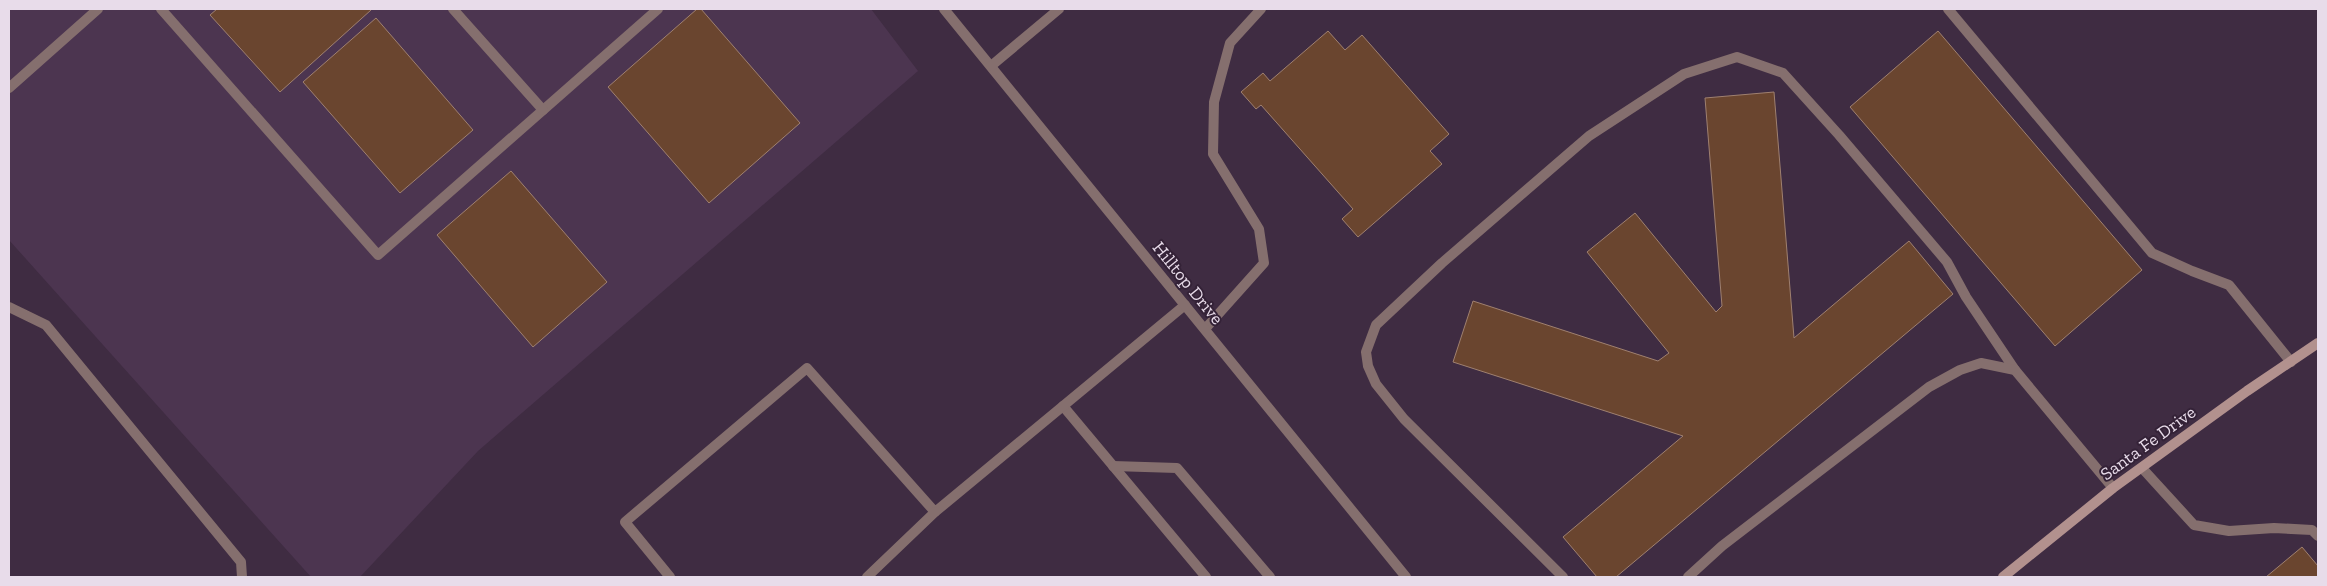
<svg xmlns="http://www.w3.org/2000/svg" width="2327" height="586" font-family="'Zilla Slab',serif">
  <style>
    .built { fill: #4c3550 }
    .building { fill: #6a452f; stroke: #9f8070 }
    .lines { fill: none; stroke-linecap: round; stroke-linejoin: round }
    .service { stroke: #856f6e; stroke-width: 10 }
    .minor { stroke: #856f6e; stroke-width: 10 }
    .secondary { stroke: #b2918e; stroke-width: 10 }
    .labels { text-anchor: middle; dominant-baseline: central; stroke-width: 4; stroke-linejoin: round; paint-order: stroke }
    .street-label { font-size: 18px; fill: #e8dcea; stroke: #342237 }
  </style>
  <rect width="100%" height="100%" fill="#3f2c42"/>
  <polygon class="built" points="9,9 871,9 918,71 478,451 360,577 311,577 9,240"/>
  <g class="building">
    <polygon points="217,9 370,9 371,10 280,92 210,15"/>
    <polygon points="697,9 701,9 800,123 709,203 608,87"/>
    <polygon points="376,18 473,130 400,193 303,82"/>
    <polygon points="1328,31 1345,50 1362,35 1449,134 1430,151 1442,164 1358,237 1342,219 1353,209 1261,105 1256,109 1241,92 1263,73 1270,81"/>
    <polygon points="1938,31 2142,270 2055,346 1850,107"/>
    <polygon points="1774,92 1794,338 1909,241 1953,294 1616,577 1597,577 1563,537 1683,436 1453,362 1473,301 1658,361 1669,353 1587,252 1635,213 1716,312 1722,306 1705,98"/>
    <polygon points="511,171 607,282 533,347 437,235"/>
    <polygon points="2302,547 2318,566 2318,577 2266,577"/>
  </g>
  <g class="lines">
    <g class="service">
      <polyline points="161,9 378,255 658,9"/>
      <polyline points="453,9 543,110"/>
      <polyline points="1948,9 2152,253 2192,271 2229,285 2291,362"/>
      <polyline points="9,88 98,9"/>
      <polyline points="9,307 46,325 241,562 242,577"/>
      <polyline points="1205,329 1264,263 1259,229 1213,154 1214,102 1230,43 1261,9"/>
      <polyline points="1063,406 1206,577"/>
      <polyline points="1113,466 1177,468 1270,577"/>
      <polyline points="2142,468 2194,525 2229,531 2274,528 2312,530 2318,536"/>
      <polyline points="670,577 625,522 807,368 935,512 1185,305"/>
      <polyline points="867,577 935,512"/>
      <polyline points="1563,577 1404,419 1376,384 1368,366 1366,352 1376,325 1442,263 1589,136 1684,74 1737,57 1783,73 1839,135 1947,262 1966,297 2015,370"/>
      <polyline points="1688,577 1722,546 1929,387 1960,370 1981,363 2015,370 2113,488"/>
    </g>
    <g class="minor">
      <polyline points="944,9 1406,577"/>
      <polyline points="991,66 1059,9"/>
    </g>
    <polyline class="secondary" points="2003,577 2113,488 2247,391 2318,343"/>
  </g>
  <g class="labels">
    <g class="street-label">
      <text transform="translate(1188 283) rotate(51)">Hilltop Drive</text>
      <text transform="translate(2148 443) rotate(-36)">Santa Fe Drive</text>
    </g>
  </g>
  <rect width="2327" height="586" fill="none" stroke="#e8dcea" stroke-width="20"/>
</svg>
